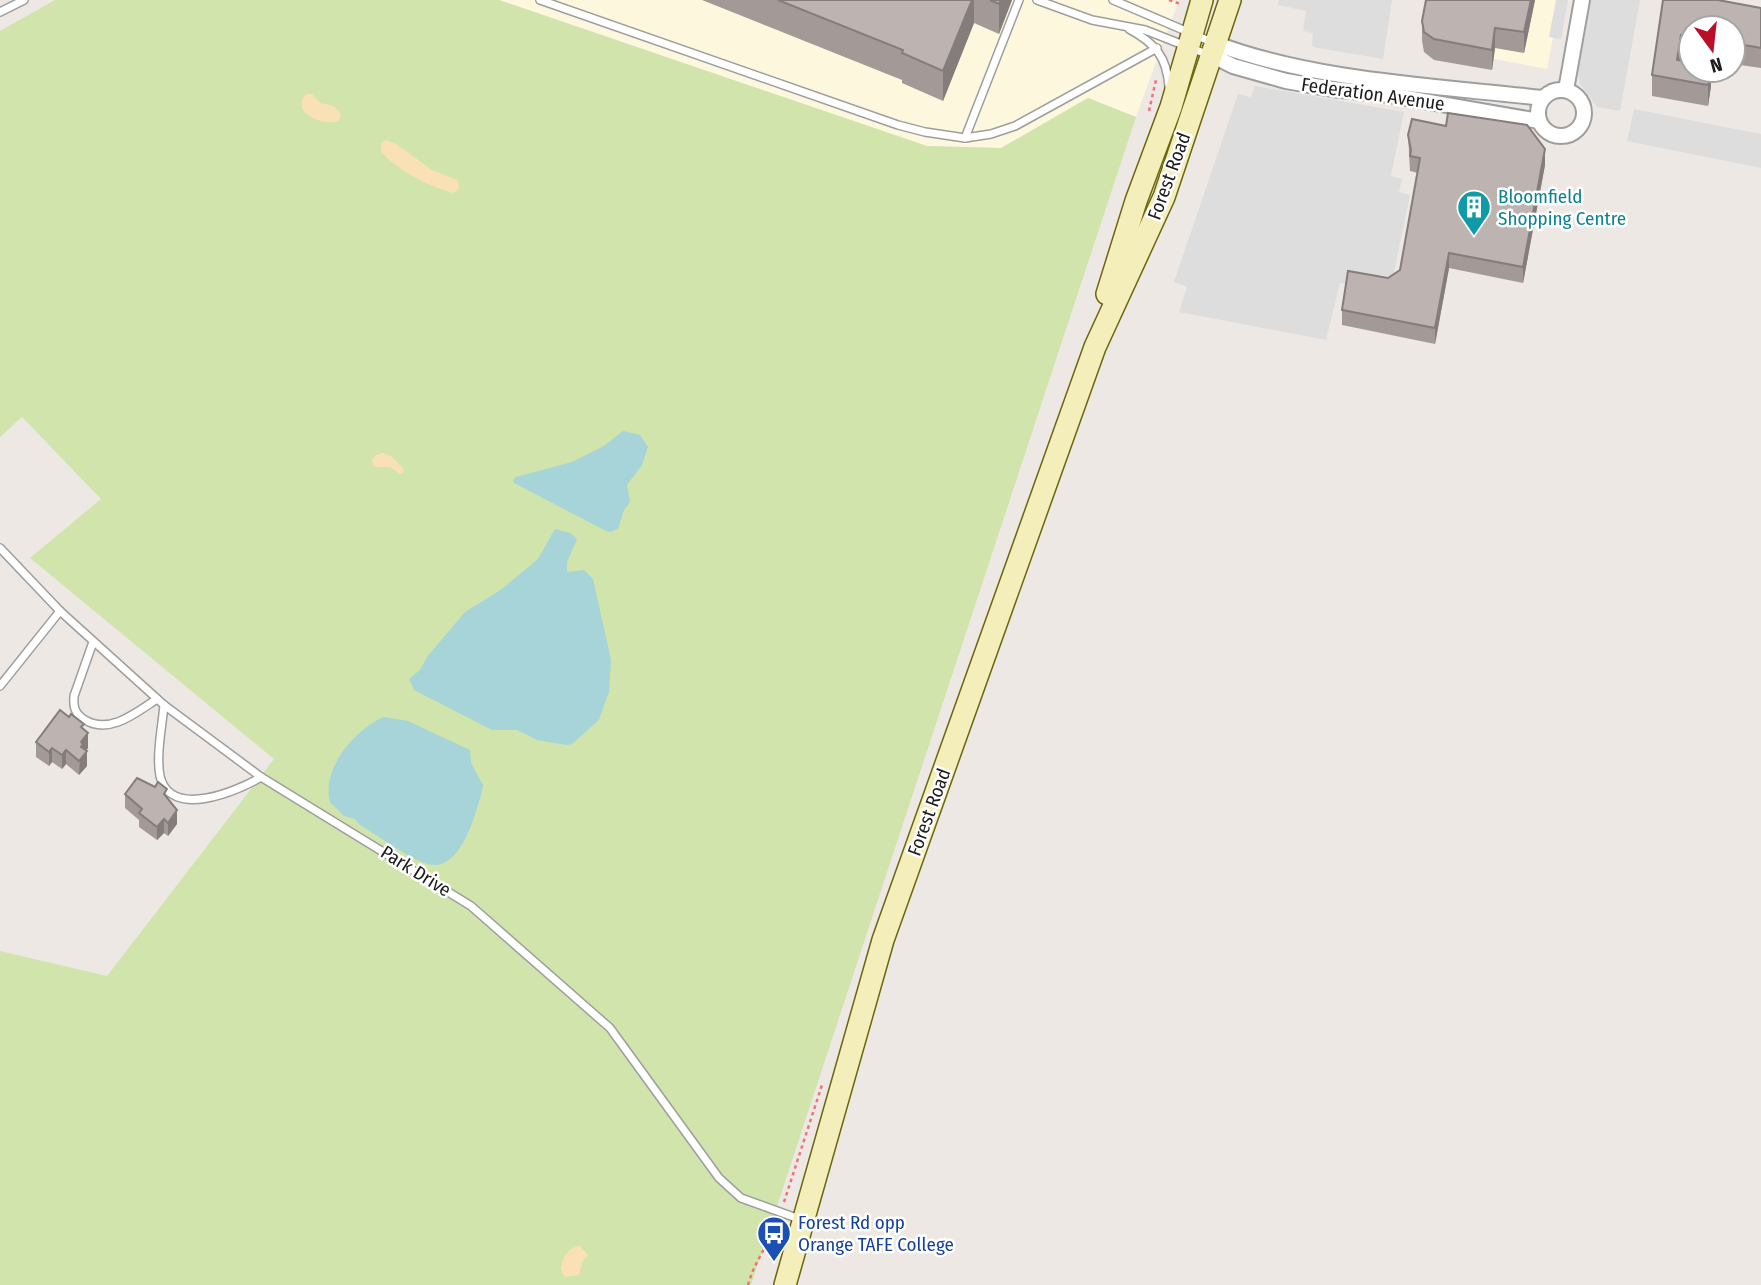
<svg xmlns="http://www.w3.org/2000/svg" width="1761" height="1285" font-family="'Fira Sans Condensed',sans-serif">
  <style>
    .education { fill: #fcf7dd }
    .grass { fill: #d0e4ac }
    .sand { fill: #f9e1b5 }
    .parking { fill: #ddd }
    .water { fill: #a7d4d8 }
    .lines { fill: none; stroke-linecap: round; stroke-linejoin: round }
    .lane-casing { stroke: #9e9e9e; stroke-width: 10 }
    .street-casing { stroke: #9e9e9e; stroke-width: 18 }
    .secondary-casing { stroke: #6a660d; stroke-width: 24 }
    .path { stroke: #ef7379; stroke-width: 2.5; stroke-dasharray: 3.5 3.5; stroke-linecap: butt }
    .lane { stroke: #fff; stroke-width: 7 }
    .street { stroke: #fff; stroke-width: 14 }
    .secondary { stroke: #f4eeba; stroke-width: 21 }
    .wall { fill: #a39a97 }
    .shaded-wall { fill: #847d7b }
    .building { fill: #bdb3b0; stroke: #847d7b; stroke-width: 2 }
    .labels { text-anchor: middle; dominant-baseline: central; stroke-width: 5; stroke-linejoin: round; paint-order: stroke }
    .street-label { font-size: 19px; fill: #1d1d1d; stroke: #fff }
    .culture-label { font-size: 19px; fill: #0d838f; stroke: #fff; text-anchor: start }
    .transit-label { font-size: 19px; fill: #164399; stroke: #fff; text-anchor: start }
  </style>
  <rect width="100%" height="100%" fill="#ede8e3"/>
  <g class="education">
    <polygon points="499,0 1179,0 1136,117 1088,98 1001,148 927,146"/>
    <polygon points="1450,0 1560,0 1547,69 1441,49"/>
  </g>
  <polygon class="grass" points="55,0 499,0 927,146 1001,148 1088,98 1136,117 751,1285 0,1285 0,951 107,976 274,759 30,558 101,499 22,417 0,437 0,31"/>
  <g class="sand">
    <path d="M306,94H312L321,103L334,106L341,114L339,121C323,127 289,112 306,94Z"/>
    <path d="M386,140L396,144L432,170L458,180L459,189L453,193C426,186 400,171 381,152V143Z"/>
    <polygon points="383,453 392,457 404,469 403,473 400,474 390,467 374,467 372,460 376,455"/>
    <path d="M580,1246L588,1255L582,1262L579,1275L565,1277L561,1270C561,1259 568,1247 580,1246Z"/>
  </g>
  <g class="parking">
    <polygon points="1279,0 1392,0 1383,59 1312,47 1313,33 1303,31 1306,11 1278,5"/>
    <polygon points="1556,0 1568,0 1561,39 1549,37"/>
    <polygon points="1591,0 1640,0 1620,111 1597,107 1580,84 1578,74"/>
    <polygon points="1255,86 1404,112 1391,176 1402,179 1399,192 1410,195 1393,277 1379,275 1376,288 1340,283 1326,340 1179,312 1187,287 1174,282 1238,94 1251,97"/>
    <polygon points="1634,109 1761,134 1761,168 1627,141"/>
  </g>
  <g class="water">
    <polygon points="623,431 640,435 648,447 642,465 627,485 630,502 624,510 618,529 610,532 606,531 514,483 513,480 516,477 572,462 604,446"/>
    <polygon points="555,529 570,533 577,539 567,562 567,572 584,570 593,579 611,660 609,692 599,720 572,744 566,745 537,740 517,730 493,730 486,727 414,690 409,679 420,670 427,657 465,612 502,589 538,559"/>
    <path d="M384,717L408,721L470,750L471,763L483,785L482,792C475,814 461,874 427,864C410,859 377,835 360,825L355,819L344,816L330,802C321,769 355,729 384,717Z"/>
  </g>
  <g class="lines">
    <g class="lane-casing">
      <g id="lane">
        <polyline points="540,0 898,125 925,132 965,138 1019,0"/>
        <polyline points="1037,0 1092,20 1145,30 1209,55"/>
        <polyline points="1113,0 1214,43"/>
        <polyline points="0,12 24,0"/>
        <path d="M1129,29C1155,43 1167,57 1169,87"/>
        <polyline points="965,138 991,134 1015,126 1157,48"/>
        <polyline points="0,548 60,611 164,705 261,777 471,906 610,1028 719,1178 741,1198 802,1220"/>
        <path d="M93,642L74,696C73,707 75,714 85,720C110,735 137,712 157,699"/>
        <polyline points="0,686 60,611"/>
        <path d="M164,705C162,727 156,755 160,776C170,820 238,791 261,777"/>
      </g>
    </g>
    <g class="street-casing">
      <g id="street">
        <path d="M1214,43C1314,81 1437,86 1543,98"/>
        <polyline points="1211,55 1233,66 1286,81 1332,89 1389,95 1539,121"/>
        <circle cx="1561" cy="113" r="23"/>
        <polyline points="1566,90 1582,0"/>
      </g>
    </g>
    <g class="secondary-casing">
      <g id="secondary">
        <polyline points="1107,294 1136,201 1171,107 1202,0"/>
        <polyline points="785,1285 883,940 1095,347 1164,197 1230,0"/>
      </g>
    </g>
    <g class="path">
      <polyline points="1169,0 1181,4"/>
      <polyline points="1149,111 1156,80"/>
      <polyline points="784,1202 822,1085"/>
      <path d="M748,1285C754,1262 769,1244 777,1222"/>
    </g>
    <use href="#lane" class="lane"/>
    <use href="#street" class="street"/>
    <use href="#secondary" class="secondary"/>
  </g>
  <g class="wall">
    <polygon points="702,0 1012,0 999,34 974,23 943,101 902,83 902,80"/>
    <polygon points="1535,0 1524,53 1495,48 1492,70 1434,60 1424,52 1422,41 1422,21"/>
    <polygon points="1663,0 1761,8 1761,68 1733,64 1733,28 1691,28 1691,57 1681,56 1680,61 1711,70 1711,86 1708,106 1652,96 1652,75"/>
    <polygon points="1408,135 1545,165 1523,283 1449,268 1435,344 1342,325 1342,310 1400,270 1418,173 1410,171"/>
    <polygon points="84,730 88,748 86,751 87,766 79,775 66,764 62,769 52,762 49,766 36,757 36,742"/>
    <polygon points="125,794 167,798 177,824 168,836 164,833 157,840 139,827 139,820 125,808"/>
  </g>
  <g class="shaded-wall">
    <polygon points="972,0 974,0 974,23 943,101 943,71"/>
    <polygon points="1001,0 1012,0 999,34 999,4"/>
    <polygon points="1531,0 1535,0 1524,53 1524,32"/>
    <polygon points="1495,28 1495,48 1492,70 1492,50"/>
    <polygon points="1681,35 1681,56 1677,80 1677,60"/>
    <polygon points="1710,70 1711,86 1708,106 1708,85"/>
    <polygon points="1545,149 1545,165 1523,283 1523,267"/>
    <polygon points="1449,253 1449,268 1435,344 1435,328"/>
    <polygon points="88,733 88,748 83,754 87,751 87,766 79,775 81,742"/>
    <polygon points="52,748 52,762 49,766 49,752"/>
    <polygon points="66,750 66,764 62,769 62,755"/>
    <polygon points="177,810 177,824 168,836 168,823"/>
    <polygon points="164,819 164,833 157,840 157,827"/>
  </g>
  <g class="building">
    <polygon points="778,0 972,0 943,71 902,53 903,50"/>
    <polygon points="990,0 1001,0 999,4"/>
    <polygon points="1426,0 1531,0 1524,32 1495,28 1492,50 1434,39 1424,32 1422,21"/>
    <polygon points="1663,0 1718,0 1761,8 1761,48 1733,43 1733,28 1691,28 1691,37 1681,35 1677,60 1691,62 1691,70 1710,70 1708,85 1652,75"/>
    <polygon points="1448,113 1527,125 1545,149 1523,267 1449,253 1435,328 1342,310 1348,271 1388,278 1400,270 1420,158 1410,156 1411,150 1408,135 1412,119 1446,126"/>
    <polygon points="60,710 69,717 71,714 84,724 81,727 88,733 81,742 83,744 81,747 87,751 79,761 66,750 62,755 52,748 49,752 36,742"/>
    <polygon points="137,778 155,787 158,782 167,789 164,794 177,810 168,823 164,819 157,827 139,813 142,809 125,794"/>
  </g>
  <defs>
    <g id="building-pin" transform="scale(1.75)"><path d="M0 17L-7.5 6A9.5 9.5 0 1 1 7.5 6Z" fill="#0f9aa8" stroke="#fff"/><path d="M-4-6H4V6H1V3H-1V6H-4ZM-2.5-4.3h1.7v1.8h-1.7ZM.8-4.3h1.7v1.8H.8ZM-2.5-1h1.7V.8h-1.7ZM.8-1h1.7V.8H.8Z" fill="#fff"/></g>
    <g id="bus-pin" transform="scale(1.75)"><path d="M0 17L-7.5 6A9.5 9.5 0 1 1 7.5 6Z" fill="#1a4fb4" stroke="#fff"/><path d="M-5-6H5V4H4V6H2V4H-2V6H-4V4H-5ZM-3.5-4V0h7V-4ZM-3.5 1.2v1.5H-2V1.2ZM2 1.2v1.5H3.5V1.2Z" fill="#fff"/></g>
  </defs>
  <g fill-rule="evenodd">
    <use href="#building-pin" x="1474" y="207"/>
    <use href="#bus-pin" x="774" y="1233"/>
  </g>
  <g class="labels">
    <g class="street-label">
      <text transform="translate(1373 94) rotate(8)">Federation Avenue</text>
      <text transform="translate(1169 176) rotate(-70)">Forest Road</text>
      <text transform="translate(929 812) rotate(-70)">Forest Road</text>
      <text transform="translate(416 871) rotate(32)">Park Drive</text>
    </g>
    <g class="culture-label">
      <text x="1498" y="196">Bloomfield<tspan x="1498" dy="22">Shopping Centre</tspan></text>
    </g>
    <g class="transit-label">
      <text x="798" y="1222">Forest Rd opp<tspan x="798" dy="22">Orange TAFE College</tspan></text>
    </g>
  </g>
  <g transform="translate(1712 49) rotate(165)"><circle r="33" fill="#ffffff" stroke="#a5a5a5" stroke-width="2"/>
  <path d="M0-5L12 26L0 18L-12 26Z" fill="#ba0f29"/>
  <text y="-10" font-size="19" font-weight="bold" text-anchor="middle" fill="#1d1d1d">N</text>
  </g>
</svg>
